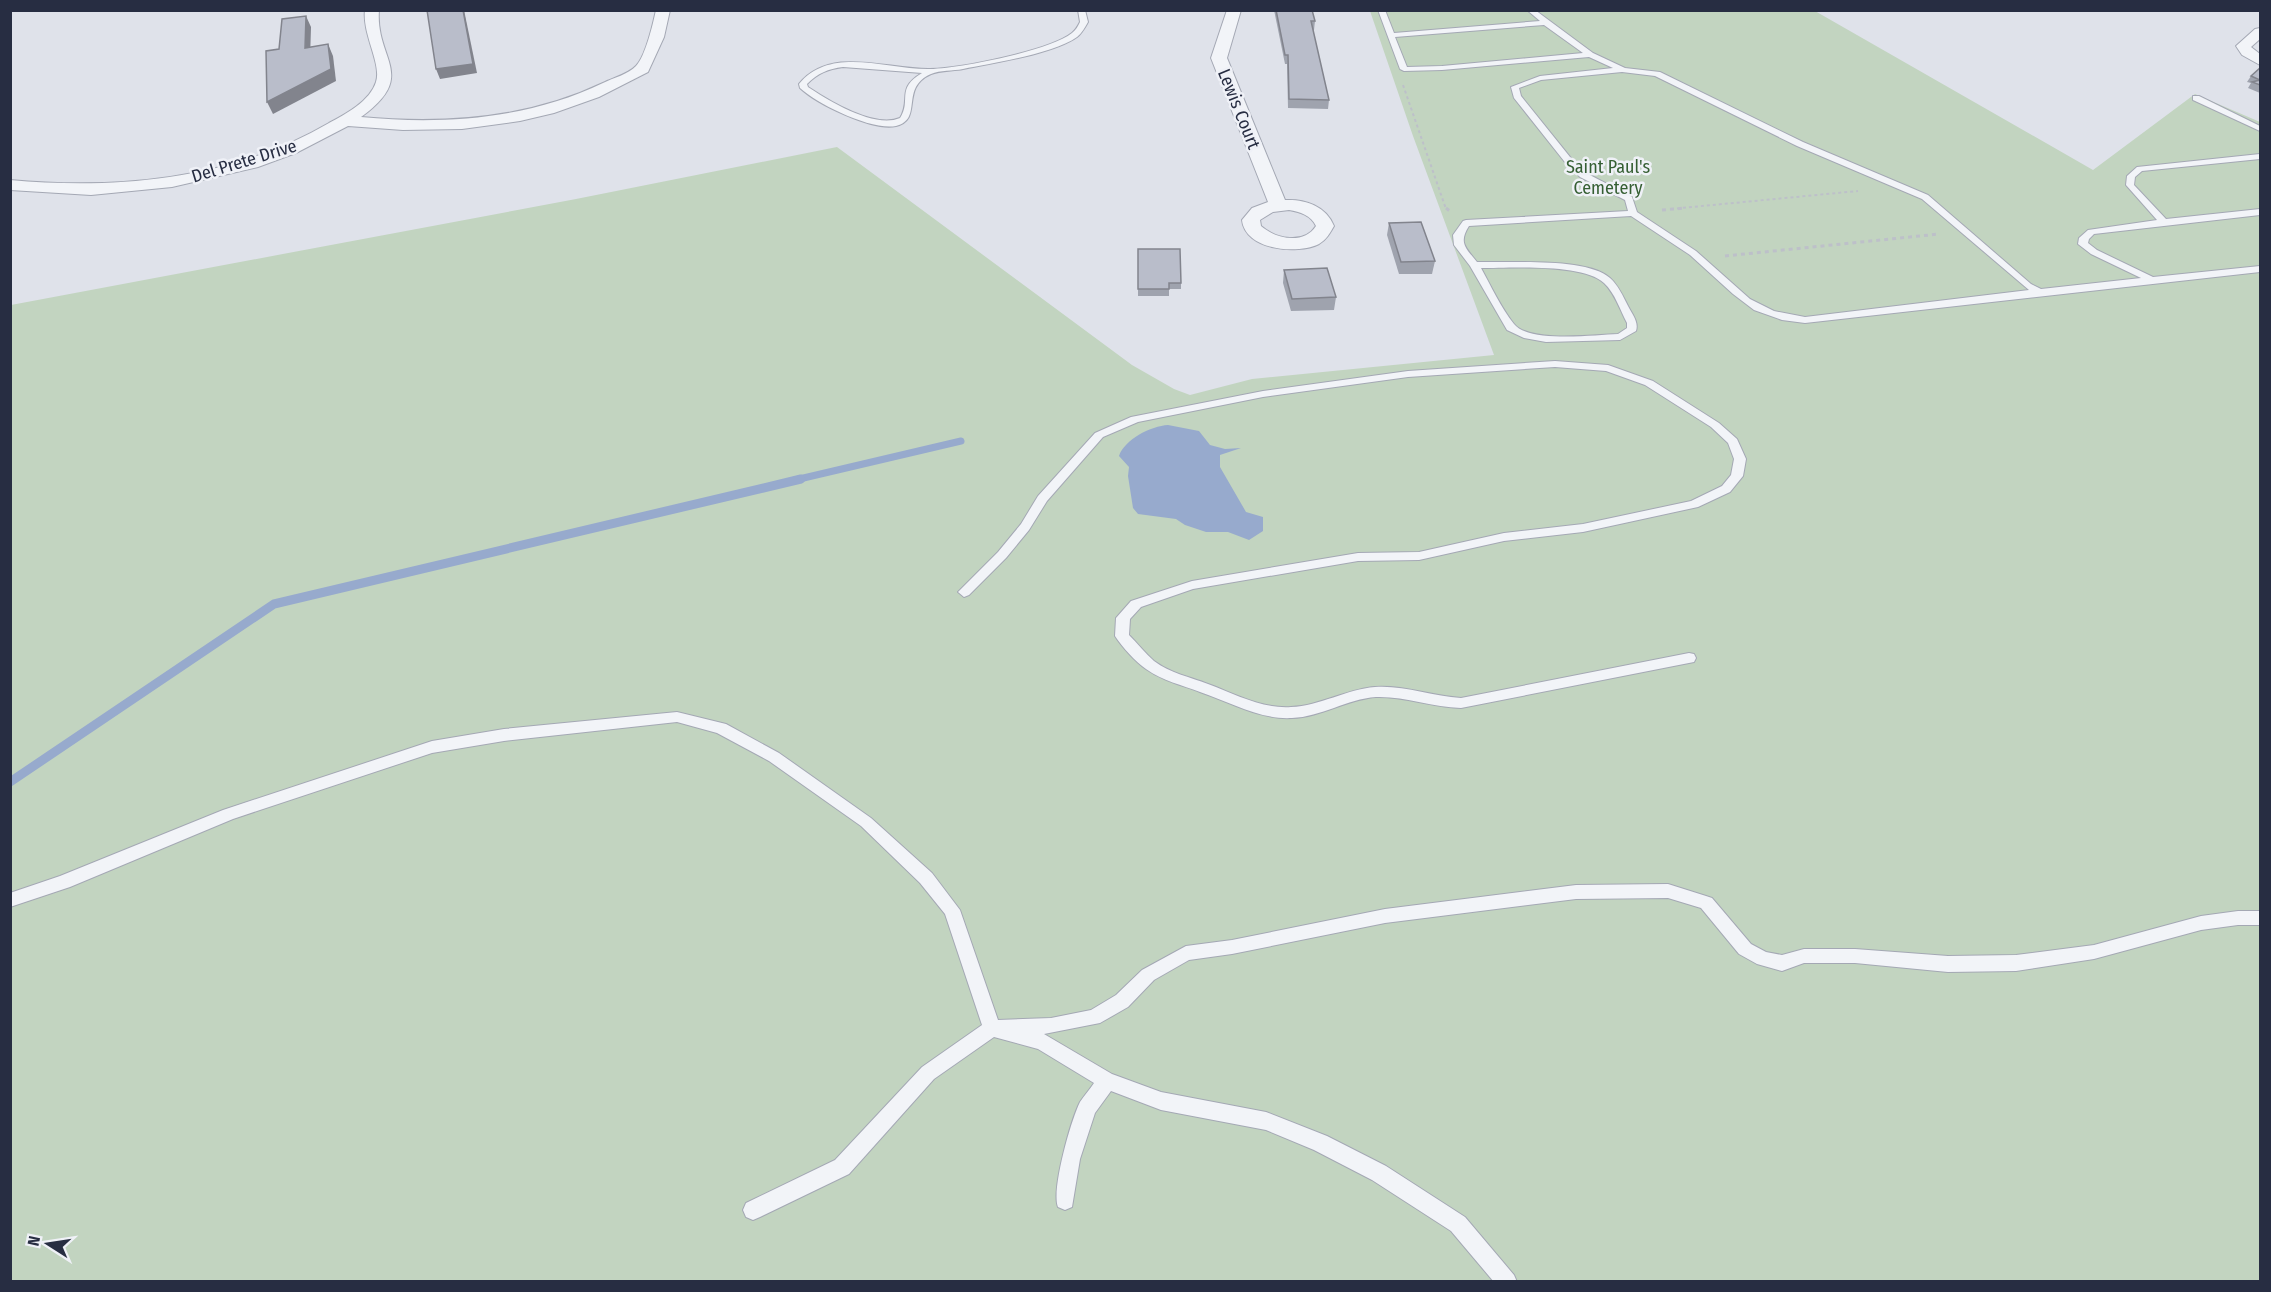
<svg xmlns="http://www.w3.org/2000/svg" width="2271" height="1292" font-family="'Fira Sans Condensed',sans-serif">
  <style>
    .green { fill: #c2d4c0 }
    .water { fill: #97aacd }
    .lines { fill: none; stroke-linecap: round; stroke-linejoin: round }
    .stream-far1 { stroke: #97aacd; stroke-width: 7 }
    .stream { stroke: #97aacd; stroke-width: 9 }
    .service-casing { stroke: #a4a8b4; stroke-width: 2 }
    .minor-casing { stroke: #a4a8b4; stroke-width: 2 }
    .path-far1 { stroke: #bdc0c9; stroke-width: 2; stroke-dasharray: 3 3; stroke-linecap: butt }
    .path { stroke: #bdc0c9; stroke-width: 3; stroke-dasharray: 4 4; stroke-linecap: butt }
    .service { fill: #f2f4f8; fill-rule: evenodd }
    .minor { fill: #f2f4f8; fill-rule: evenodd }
    .wall { fill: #9fa3ae }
    .shaded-wall { fill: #82848d }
    .building { fill: #b9bdca; stroke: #82848d; stroke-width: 1.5 }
    .labels { text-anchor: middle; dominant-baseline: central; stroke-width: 5; stroke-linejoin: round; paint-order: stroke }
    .far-street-label { font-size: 18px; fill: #272d42; stroke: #eff1f7 }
    .far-park-label { font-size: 18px; fill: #355f33; stroke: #eff1f7 }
  </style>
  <rect width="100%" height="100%" fill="#dfe2ea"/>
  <polygon class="green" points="1370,11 1815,11 2093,170 2195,94 2260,122 2260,1281 11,1281 11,305 576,199 837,147 1132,365 1174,389 1190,395 1252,379 1494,355 1413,136"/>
  <path class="water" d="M1168,425L1199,431L1210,445L1225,449L1241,448L1220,455V467L1246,512L1263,517V531L1249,540L1228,532H1206L1185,525L1176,519L1138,514L1133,508L1128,476L1129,467L1119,456C1125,439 1151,426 1168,425Z"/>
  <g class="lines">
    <polyline class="stream-far1" points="795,480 961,441"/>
    <polyline class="stream" points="10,782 274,604 801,479"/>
    <g class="service-casing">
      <g id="service">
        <path d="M1078,10H1085L1088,22C1085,27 1082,33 1077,37C1053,54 993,63 963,69C953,71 940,70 931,74C899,88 924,119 896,126C872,131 817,104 800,88L799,84C831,45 887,70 930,69C961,68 1049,51 1072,33C1076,30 1078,26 1080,22ZM843,67L922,73C895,89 912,100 900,118C875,129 829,101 808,87L807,84C818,73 828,69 843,67Z"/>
        <path d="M1378,10H1385L1394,33L1540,21L1527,10H1535L1593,53L1625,68L1660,72L1803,142L1928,195L2031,284L2041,289L2141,278L2091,254L2078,244L2079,238L2088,230L2157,220L2126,185L2127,176L2137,167L2260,154V159L2142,171L2135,177L2134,185L2166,219L2260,209V215L2094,234L2089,239L2088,243L2097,250L2153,277L2260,266V272L1805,323L1782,320L1754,310L1733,294L1690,255L1631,216L1469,226C1458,243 1466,248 1477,262C1508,263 1587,257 1610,278C1618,285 1623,296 1628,306C1632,314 1639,322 1636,331L1620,340L1546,342L1524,338L1507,330L1470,266L1454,245L1453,235L1463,221L1466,220L1628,211L1625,200L1580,177L1564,161L1514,98L1511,87L1540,76L1613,68L1589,57L1442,70L1404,71L1400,69ZM1544,25L1583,53L1442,66L1407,67L1395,37ZM1622,72L1655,76L1797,146L1922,199L2029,290L1805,317L1774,311L1750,299L1696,251L1637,212L1632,197L1586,173L1570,157L1521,96L1519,88L1541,80ZM1481,268C1509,268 1583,263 1604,283C1615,293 1620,310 1627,323V328L1618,334C1594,335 1529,343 1514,324C1501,308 1491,286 1481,268Z"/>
        <polygon points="2193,96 2199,96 2260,126 2260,131 2193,100"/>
        <path d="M1555,361L1608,365L1653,381L1719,423L1737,439L1746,459L1743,476L1730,492L1698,507L1583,532L1504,541L1419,560L1358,561L1193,589L1141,607L1130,619L1129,635C1137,643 1145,653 1154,661C1170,673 1190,677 1208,684C1235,694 1262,709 1291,707C1320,706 1347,689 1375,687C1403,685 1432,696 1461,698L1689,653L1694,654L1696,658L1694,662L1461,708C1432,707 1404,696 1376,697C1347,699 1321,717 1292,718C1260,720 1230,702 1200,692C1182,685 1163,681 1146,669C1136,662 1122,647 1115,636L1116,618L1131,601L1192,581L1358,553L1419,552L1504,533L1583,524L1691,501L1722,486L1731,475L1734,459L1728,443L1711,427L1645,385L1606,371L1555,367L1408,377L1263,397L1138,422L1103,437L1047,501L1029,530L1006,558L969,595L964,597L958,592L998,552L1021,524L1038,496L1095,433L1131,417L1263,391L1408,371Z"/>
        <path d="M677,712L726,724L779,753L871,818L932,873L960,910L998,1020L1051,1018L1091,1010L1116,995L1142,970L1186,946L1232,940L1385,909L1576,885L1668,884L1706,896L1712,898L1751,944L1766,952L1782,955L1804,949H1855L1948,956L2016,955L2094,945L2201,916L2238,911H2260V925H2238L2201,930L2094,959L2016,971L1948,972L1855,963H1804L1782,971L1757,964L1739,954L1701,908L1668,898L1576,899L1385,923L1232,954L1189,960L1154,980L1128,1007L1100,1023L1044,1034L1112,1074L1161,1092L1266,1112L1327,1136L1386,1166L1465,1217L1514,1275L1517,1282H1494L1451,1231L1372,1180L1314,1150L1266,1130L1161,1110L1111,1091L1095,1113L1080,1159L1072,1207L1065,1210L1058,1207C1051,1190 1071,1120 1080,1102C1084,1096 1090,1089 1094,1083L1038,1049L994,1037L934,1079L849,1174L760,1217L753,1220L746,1217L743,1210L746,1203L835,1160L922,1067L982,1025L945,914L920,883L861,826L769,761L717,733L677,722L504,741L432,753L233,819L70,887L10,907V893L60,876L223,810L432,741L504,729Z"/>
      </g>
    </g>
    <g class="minor-casing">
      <g id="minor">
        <path d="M365,10H379C375,60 419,75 361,117C444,125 528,119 603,83C613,78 629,74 636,66C645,57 653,24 656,10H670L664,37L648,72L599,97L554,113L520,121L462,129L403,130L348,126L296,153L258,167L172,187L91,195L10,190V180C119,190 233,179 329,123C346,114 370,101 376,82C382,64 362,34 365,10Z"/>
        <path d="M1227,10H1241L1227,58L1285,200C1305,199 1326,206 1334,226C1330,233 1326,240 1319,244C1297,255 1245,250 1242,220L1252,208L1268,202L1211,58ZM1289,210C1300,212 1311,215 1316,226C1304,245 1276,239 1261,226L1260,220L1273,212Z"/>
        <polygon points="2260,28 2260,39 2251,47 2260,54 2260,65 2242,55 2236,46 2255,29"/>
      </g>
    </g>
    <g class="path-far1">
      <polyline points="1403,85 1446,209"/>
      <polyline points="1671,209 1858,191"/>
    </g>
    <g class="path">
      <polyline points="1446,208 1451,212"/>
      <polyline points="1662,210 1686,208"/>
      <polyline points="1725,256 1939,234"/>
    </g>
    <use href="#service" class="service"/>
    <use href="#minor" class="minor"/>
  </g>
  <g class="wall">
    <polygon points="1274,10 1312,10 1315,21 1314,30 1313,30 1329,100 1328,109 1288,108 1287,64 1285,64"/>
    <polygon points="2260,68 2260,93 2248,88 2251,83 2247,82 2251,76"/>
    <polygon points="1389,223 1435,261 1432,274 1399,274 1387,235"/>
    <polygon points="1138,249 1181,283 1181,289 1169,289 1169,296 1138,296"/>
    <polygon points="1284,270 1336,297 1334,310 1291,311 1283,283"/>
  </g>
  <g class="shaded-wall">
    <polygon points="463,10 464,10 477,73 440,79 436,69"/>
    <polygon points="306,16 311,27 310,59 305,48"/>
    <polygon points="328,44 333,56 336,81 273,114 267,102"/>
  </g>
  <g class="building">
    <polygon points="427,10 463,10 473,64 436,69"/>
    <polygon points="1276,10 1312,10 1315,21 1311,21 1329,100 1289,99 1288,55 1285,55"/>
    <polygon points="306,16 305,48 328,44 331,69 267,102 266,51 279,49 282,19"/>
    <polygon points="2260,68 2260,85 2252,82 2260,80 2251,76"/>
    <polygon points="1421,222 1435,261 1401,262 1389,223"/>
    <polygon points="1138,249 1180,249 1181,283 1169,283 1169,289 1138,289"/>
    <polygon points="1327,268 1336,297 1292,299 1284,270"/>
  </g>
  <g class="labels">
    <g class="far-street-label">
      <text transform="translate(1239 109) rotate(68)">Lewis Court</text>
      <text transform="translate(244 161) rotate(-17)">Del Prete Drive</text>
    </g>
    <g class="far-park-label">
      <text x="1608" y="167">Saint Paul's<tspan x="1608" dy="21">Cemetery</tspan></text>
    </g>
  </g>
  <rect width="2271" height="1292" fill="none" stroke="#272d42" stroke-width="24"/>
  <g transform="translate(48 1244) rotate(282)" stroke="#eff1f7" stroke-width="4.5" paint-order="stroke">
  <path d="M0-4.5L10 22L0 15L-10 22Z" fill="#272d42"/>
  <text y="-9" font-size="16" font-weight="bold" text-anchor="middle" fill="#272d42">N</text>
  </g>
</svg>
